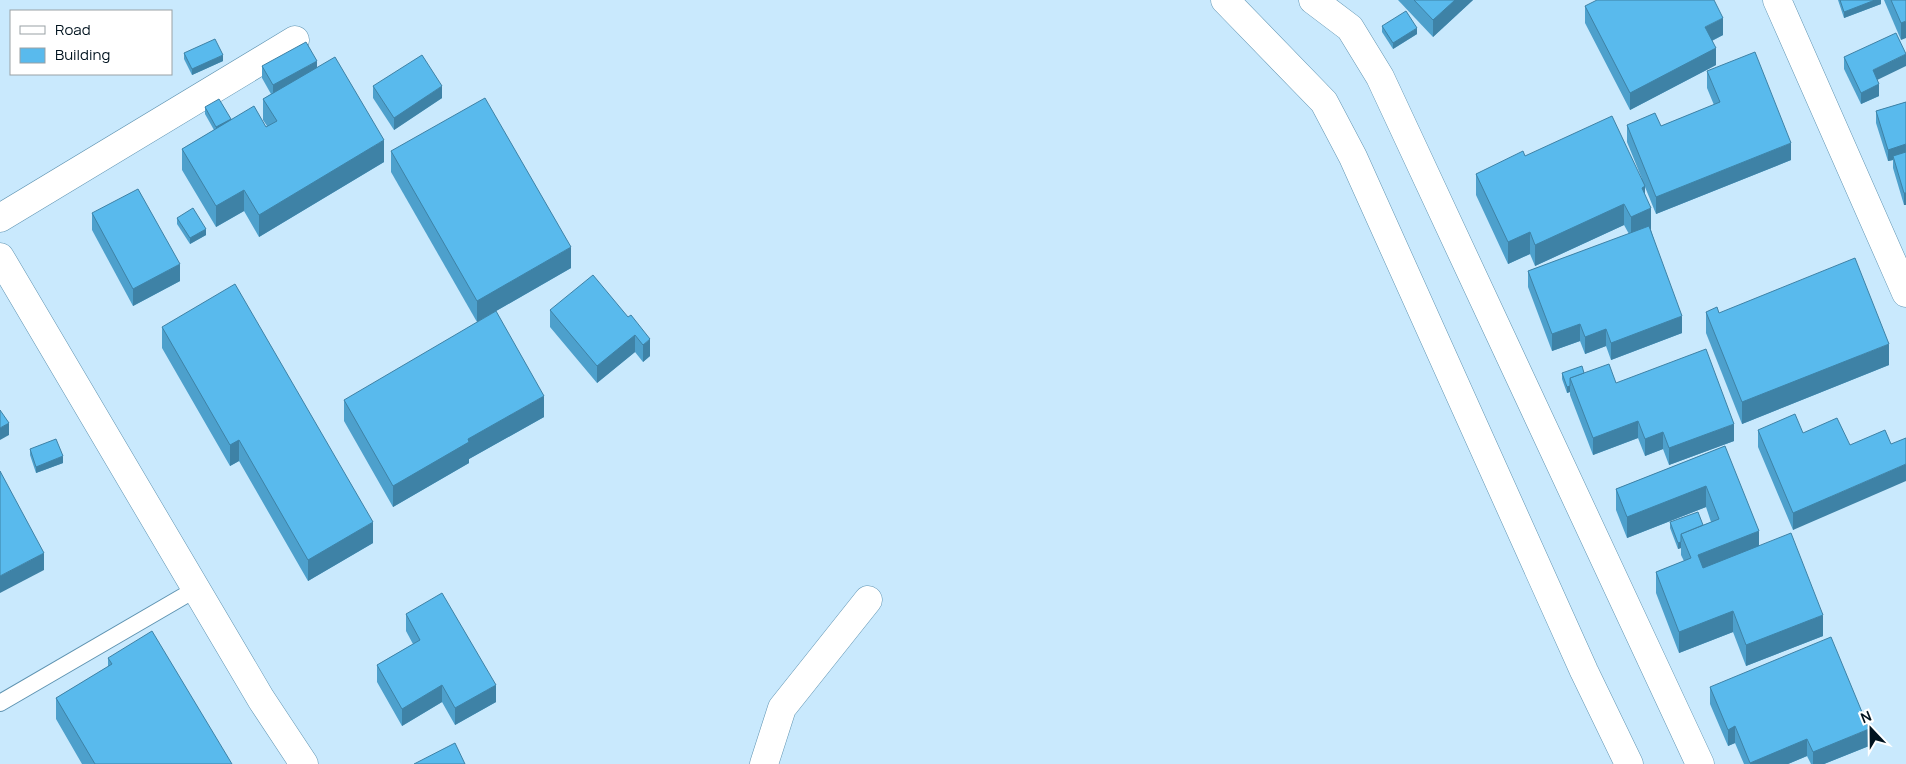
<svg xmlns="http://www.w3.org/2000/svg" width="1906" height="764" font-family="Manrope,sans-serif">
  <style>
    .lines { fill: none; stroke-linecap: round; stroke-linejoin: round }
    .service-casing { stroke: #5f94b2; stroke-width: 18 }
    .minor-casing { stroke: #5f94b2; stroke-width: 29 }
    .service { stroke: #fff; stroke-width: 16 }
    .minor { stroke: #fff; stroke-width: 28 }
    .wall { fill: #4da0cc }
    .shaded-wall { fill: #3e82a6 }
    .building { fill: #59baed; stroke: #3e82a6 }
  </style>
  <rect width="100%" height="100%" fill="#c9e9fd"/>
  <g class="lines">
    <g class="service-casing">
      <polyline id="service" points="0,703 196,589"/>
    </g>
    <g class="minor-casing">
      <g id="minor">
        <polyline points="1225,0 1324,102 1353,157 1584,671 1629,764"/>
        <polyline points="1313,0 1350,28 1380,77 1700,764"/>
        <polyline points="1777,0 1906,293"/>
        <polyline points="0,218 295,40"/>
        <polyline points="0,257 261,699 304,764"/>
        <polyline points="764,764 782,708 868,600"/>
      </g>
    </g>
    <use href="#service" class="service"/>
    <use href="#minor" class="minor"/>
  </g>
  <g class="wall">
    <polygon points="1398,0 1473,0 1433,37"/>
    <polygon points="1838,0 1881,0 1881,4 1844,18"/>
    <polygon points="1884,0 1906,0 1901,40"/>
    <polygon points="1585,6 1723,35 1712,41 1716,65 1630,110 1585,23"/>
    <polygon points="1382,26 1417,34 1393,49 1382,32"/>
    <polygon points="184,53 223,61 192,75 184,59"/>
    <polygon points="1844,57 1877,80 1879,96 1861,104 1844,69"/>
    <polygon points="262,66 317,67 384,162 259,237 244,211 216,227 182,170 182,149 214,130 205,114 205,107 231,120 266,127 267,126 263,120 263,99 271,94 262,78"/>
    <polygon points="1707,71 1791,160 1656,214 1645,187 1645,195 1651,229 1651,230 1682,333 1611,360 1606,346 1585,354 1580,341 1552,351 1528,287 1528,271 1629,234 1624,225 1535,266 1530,254 1508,264 1476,195 1476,174 1525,156 1642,179 1627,142 1627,125 1661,126 1714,105 1707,88"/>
    <polygon points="373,86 442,98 394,130 373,98"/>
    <polygon points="1906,102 1904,205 1893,168 1893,160 1888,161 1876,123 1876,111"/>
    <polygon points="391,151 571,268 477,322 391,172"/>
    <polygon points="92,213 180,281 133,306 92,230"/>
    <polygon points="177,218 206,235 190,244 177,224"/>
    <polygon points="550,310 628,317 650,356 643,362 635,352 597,383 550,327"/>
    <polygon points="1706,312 1719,313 1889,365 1742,424 1706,333"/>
    <polygon points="162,327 373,543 308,581 239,461 230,466 162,348"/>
    <polygon points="1562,373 1584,373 1616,383 1734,441 1669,465 1663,449 1645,456 1638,438 1593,455 1570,395 1570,392 1567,393 1562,379"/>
    <polygon points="344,400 544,417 469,459 469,463 393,507 344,421"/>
    <polygon points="1758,430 1803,433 1850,445 1891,444 1793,530 1758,447"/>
    <polygon points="1725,446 1759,546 1823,636 1746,666 1733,632 1679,653 1656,593 1656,572 1684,561 1681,555 1681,548 1678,549 1670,528 1670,522 1703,525 1711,522 1706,507 1627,538 1616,510 1616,489"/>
    <polygon points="30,449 63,463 36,473 30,455"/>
    <polygon points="406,614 496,702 455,725 442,702 402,726 377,682 377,665 413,644 406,631"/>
    <polygon points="108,658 232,764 82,764 56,719 56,698 108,667"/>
    <polygon points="1710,687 1869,746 1824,764 1811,764 1807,756 1788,764 1744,764 1735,743 1728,746 1710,704"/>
  </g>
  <g class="shaded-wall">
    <polygon points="1455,0 1473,0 1433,37 1433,20"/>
    <polygon points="1875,0 1881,0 1881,4 1844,18 1844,12"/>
    <polygon points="1723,18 1723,35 1705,44 1705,27"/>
    <polygon points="1906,21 1906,38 1901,40 1901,23"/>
    <polygon points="1417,28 1417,34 1393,49 1393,43"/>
    <polygon points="1716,48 1716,65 1630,110 1630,93"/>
    <polygon points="1906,54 1906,66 1873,82 1873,70"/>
    <polygon points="223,55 223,61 192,75 192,69"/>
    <polygon points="317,61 317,73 273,97 273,85"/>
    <polygon points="1879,84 1879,96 1861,104 1861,93"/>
    <polygon points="442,86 442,98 394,130 394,118"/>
    <polygon points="231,119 231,125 216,133 216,127"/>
    <polygon points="384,140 384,162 259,237 259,215"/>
    <polygon points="1791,143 1791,160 1656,214 1656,197"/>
    <polygon points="1906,144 1906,156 1893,156 1893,160 1888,161 1888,150"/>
    <polygon points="1645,186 1645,208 1642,188"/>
    <polygon points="244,190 244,211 216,227 216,206"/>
    <rect x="1904" y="193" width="2" height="12"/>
    <polygon points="1624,204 1624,225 1535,266 1535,245"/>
    <polygon points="1651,208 1651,229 1631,239 1631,217"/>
    <polygon points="206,229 206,235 190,244 190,238"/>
    <polygon points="1530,232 1530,254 1508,264 1508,242"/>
    <polygon points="571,247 571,268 477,322 477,301"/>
    <polygon points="180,264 180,281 133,306 133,289"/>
    <polygon points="1682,316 1682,333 1611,360 1611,343"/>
    <polygon points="1580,324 1580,341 1552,351 1552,334"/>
    <polygon points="1606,329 1606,346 1585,354 1585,337"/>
    <polygon points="635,335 635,352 597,383 597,366"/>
    <polygon points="650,339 650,356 643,362 643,345"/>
    <polygon points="1889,344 1889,365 1742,424 1742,402"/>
    <polygon points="1570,386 1570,392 1567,393 1567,387"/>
    <polygon points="544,396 544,417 469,459 469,463 393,507 393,486 468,439"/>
    <polygon points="1638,421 1638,438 1593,455 1593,438"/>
    <polygon points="9,423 9,435 0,440 0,428"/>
    <polygon points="1734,424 1734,441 1669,465 1669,448"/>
    <polygon points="1663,432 1663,449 1645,456 1645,439"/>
    <polygon points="239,440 239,461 230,466 230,445"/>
    <polygon points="63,456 63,463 36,473 36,467"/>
    <polygon points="1906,464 1906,481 1793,530 1793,513"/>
    <polygon points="1706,486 1706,507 1627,538 1627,517"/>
    <polygon points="373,522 373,543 308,581 308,560"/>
    <polygon points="1759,531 1759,552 1698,576 1698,555"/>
    <polygon points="1681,542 1681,548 1678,549 1678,543"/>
    <polygon points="44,553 44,570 0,593 0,576"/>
    <polygon points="1733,611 1733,632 1679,653 1679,632"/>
    <polygon points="1823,615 1823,636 1746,666 1746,645"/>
    <polygon points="442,685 442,702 402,726 402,709"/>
    <polygon points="496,685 496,702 455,725 455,708"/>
    <polygon points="1735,726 1735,743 1728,746 1728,730"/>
    <polygon points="1869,729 1869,746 1824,764 1813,764 1813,752"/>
    <polygon points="1807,739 1807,756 1788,764 1750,764 1750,763"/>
  </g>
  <g class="building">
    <polygon points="1414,0 1455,0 1433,20"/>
    <polygon points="1597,0 1714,0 1723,18 1705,27 1716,48 1630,93 1585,6"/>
    <polygon points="1840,0 1875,0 1844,12"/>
    <polygon points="1891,0 1906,0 1906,21 1901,23"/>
    <polygon points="1406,11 1417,28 1393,43 1382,26"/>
    <polygon points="1896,33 1906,54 1873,70 1879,84 1861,93 1844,57"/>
    <polygon points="215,39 223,55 192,69 184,53"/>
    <polygon points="306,42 317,61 273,85 262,66"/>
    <polygon points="1755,52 1791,143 1656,197 1627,125 1655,113 1661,126 1720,102 1707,71"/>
    <polygon points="422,55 442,86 394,118 373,86"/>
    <polygon points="335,57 384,140 259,215 244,190 216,206 182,149 254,106 266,127 277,121 263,99"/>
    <polygon points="485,98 571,247 477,301 391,151"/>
    <polygon points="219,99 231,119 216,127 205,107"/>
    <polygon points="1906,102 1906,144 1888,150 1876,111"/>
    <polygon points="1612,116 1645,186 1642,188 1651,208 1631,217 1624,204 1535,245 1530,232 1508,242 1476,174 1523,151 1525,156"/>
    <polygon points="1906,152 1906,193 1904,193 1893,156"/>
    <polygon points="138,189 180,264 133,289 92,213"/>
    <polygon points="193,208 206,229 190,238 177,218"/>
    <polygon points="1649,226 1682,316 1611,343 1606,329 1585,337 1580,324 1552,334 1528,271"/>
    <polygon points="1855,258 1889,344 1742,402 1706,312 1717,307 1719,313"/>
    <polygon points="593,275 628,317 631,315 650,339 643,345 635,335 597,366 550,310"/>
    <polygon points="235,284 373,522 308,560 239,440 230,445 162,327"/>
    <polygon points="496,311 544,396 468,439 469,442 393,486 344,400"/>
    <polygon points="1706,349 1734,424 1669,448 1663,432 1645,439 1638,421 1593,438 1570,378 1609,364 1616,383"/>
    <polygon points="1582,366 1584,373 1570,378 1570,386 1567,387 1562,373"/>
    <polygon points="0,410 9,423 0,428"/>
    <polygon points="1795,414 1803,433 1837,418 1850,445 1885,430 1891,444 1906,438 1906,464 1793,513 1758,430"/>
    <polygon points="56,439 63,456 36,467 30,449"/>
    <polygon points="1725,446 1759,531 1698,555 1703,568 1791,533 1823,615 1746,645 1733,611 1679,632 1656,572 1691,558 1681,534 1719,519 1706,486 1627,517 1616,489"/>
    <polygon points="0,471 44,553 0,576"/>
    <polygon points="1698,512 1703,525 1681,534 1681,542 1678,543 1670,522"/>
    <polygon points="442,593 496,685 455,708 442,685 402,709 377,665 420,640 406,614"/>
    <polygon points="152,631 232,764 95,764 56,698 112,664 108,658"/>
    <polygon points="1831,637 1869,729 1813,752 1807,739 1750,763 1735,726 1728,730 1710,687"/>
    <polygon points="455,743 465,764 414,764"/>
  </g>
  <rect x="10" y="10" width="162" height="65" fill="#ffffff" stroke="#99a1a5"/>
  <rect x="20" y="26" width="25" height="8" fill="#ffffff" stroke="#99a1a5"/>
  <text x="55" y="35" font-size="15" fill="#01131f">Road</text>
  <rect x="20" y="48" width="25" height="15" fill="#59baed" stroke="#99a1a5"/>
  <text x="55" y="60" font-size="15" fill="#01131f">Building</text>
  <g transform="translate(1871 729) rotate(338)" stroke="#ffffff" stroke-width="4" paint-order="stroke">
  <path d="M0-4L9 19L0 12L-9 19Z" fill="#01131f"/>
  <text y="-8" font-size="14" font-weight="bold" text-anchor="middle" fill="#01131f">N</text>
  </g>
</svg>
